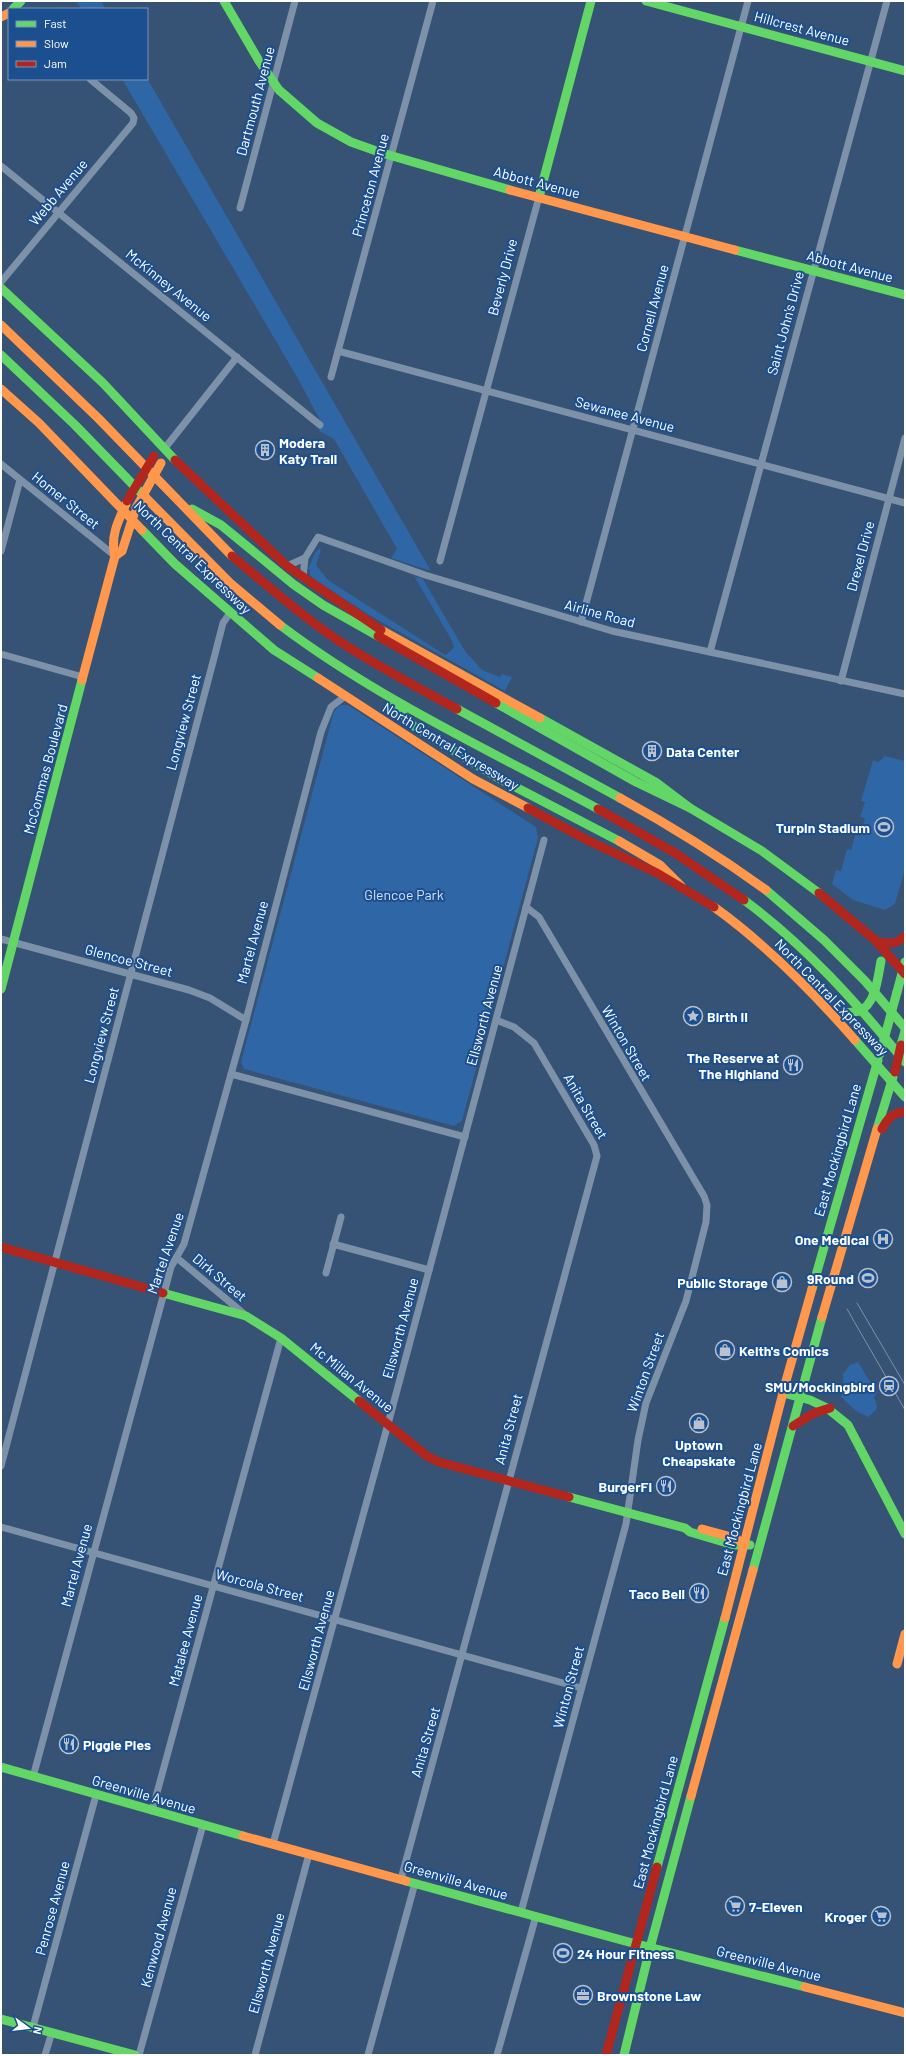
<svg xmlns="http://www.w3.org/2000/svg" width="906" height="2056" font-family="Barlow,sans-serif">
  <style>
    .green { fill: #2f66a5 }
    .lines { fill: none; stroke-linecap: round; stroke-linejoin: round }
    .street { stroke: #7d92a8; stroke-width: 7 }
    .fast { stroke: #63d668; stroke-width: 9 }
    .slow { stroke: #ff974d; stroke-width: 9 }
    .jam { stroke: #b3261e; stroke-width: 9 }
    .tram { stroke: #7e92a7; stroke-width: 1 }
    .fast-bridge { stroke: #63d668; stroke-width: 9 }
    .slow-bridge { stroke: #ff974d; stroke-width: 9 }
    .jam-bridge { stroke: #b3261e; stroke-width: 9 }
    .labels { text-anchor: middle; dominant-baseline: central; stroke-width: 4; stroke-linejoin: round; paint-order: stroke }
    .street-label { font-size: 14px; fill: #fff; stroke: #1b4f8f }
    .poi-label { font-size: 14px; font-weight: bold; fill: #fff; stroke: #1b4f8f; text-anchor: end }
    .park-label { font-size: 14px; fill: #cfe3fa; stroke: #1b4f8f }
  </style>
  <rect width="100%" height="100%" fill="#365274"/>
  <g class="green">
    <polygon points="76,1 101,1 105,9 81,9"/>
    <polygon points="147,78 431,571 391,558 397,549 334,439 319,431 320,420 297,377 122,79"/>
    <polygon points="319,549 321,550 316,565 328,580 445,655 451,651 454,647 451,639 414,576 423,579 465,651 482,670 500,677 502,674 512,677 505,691 369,615 314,579 310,575 310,570 308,569 315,553"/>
    <polygon points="341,705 348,705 536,827 538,838 462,1121 454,1126 244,1069 241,1062 334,711"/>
    <polygon points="885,756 905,761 905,869 895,904 885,910 853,900 832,884 836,870 841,871 847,849 851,850 855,835 860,836 865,818 860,817 865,802 861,801 873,760 878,762"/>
    <polygon points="858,1362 877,1393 874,1397 877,1406 876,1410 868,1417 856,1411 841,1397 844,1388 843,1374 850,1365"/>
  </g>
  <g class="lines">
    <g class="street">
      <polyline points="1,166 320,425"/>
      <polyline points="240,208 295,1"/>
      <polyline points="1,282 133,123 134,118 131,113 90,79"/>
      <polyline points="338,351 905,503"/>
      <polyline points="331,377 433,1"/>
      <polyline points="165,448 237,357"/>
      <polyline points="1,464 115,556"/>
      <polyline points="1,551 20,480"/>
      <polyline points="440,561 539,197"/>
      <polyline points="287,566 305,558"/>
      <polyline points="303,578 305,558 318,537 425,575 612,631 905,694"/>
      <polyline points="581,622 748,1"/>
      <polyline points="710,652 887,1"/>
      <polyline points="1,654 83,677"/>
      <polyline points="841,681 905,438"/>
      <polyline points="1,939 189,990 210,998 246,1020"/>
      <polyline points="231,1074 465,1137"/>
      <polyline points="333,1244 429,1270"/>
      <polyline points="177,1258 243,1313"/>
      <polyline points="326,1273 341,1217"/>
      <polyline points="1,1466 214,658 223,623 230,613"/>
      <polyline points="1,1527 581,1688"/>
      <polyline points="33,1777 167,1282 171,1267 184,1244 246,1020 321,732 331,707 344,697"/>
      <polyline points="152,1811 281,1338"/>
      <polyline points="273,1844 388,1424 544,840"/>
      <polyline points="401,1879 597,1156 594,1145 534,1043 514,1027 496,1020"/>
      <polyline points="521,1912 626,1524 638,1440 646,1403 686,1301 706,1222 707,1205 704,1196 539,917 526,907"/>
      <polyline points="33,2027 96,1795"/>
      <polyline points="45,2055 52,2032"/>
      <polyline points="139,2055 203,1825"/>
      <polyline points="255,2055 309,1854"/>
      <polyline points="368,2055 415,1883"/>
      <polyline points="497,2055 536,1916"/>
    </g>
    <g class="fast">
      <polyline points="224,1 259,61 279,90 317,123 351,142 382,153 510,190"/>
      <polyline points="646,1 905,71"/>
      <polyline points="13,9 21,1"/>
      <polyline points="539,197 591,1"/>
      <polyline points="735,250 905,295"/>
      <polyline points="1,288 103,383 175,460"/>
      <polyline points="1,355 75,425 146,498"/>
      <polyline points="192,509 221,525 293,584 323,605 378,636"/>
      <polyline points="142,530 175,564 274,650 318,678"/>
      <path d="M280,625C378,699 491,751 598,809"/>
      <polyline points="392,702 412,725 500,779 619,841"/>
      <polyline points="496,703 636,782 690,808"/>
      <polyline points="457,709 620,798"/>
      <polyline points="540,718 657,783 690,808 762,851 819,893"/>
      <polyline points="766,890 824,940 865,981 905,1028"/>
      <path d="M744,900C806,946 856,1002 905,1062"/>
      <polyline points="1,989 82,680"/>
      <polyline points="897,992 905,962"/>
      <polyline points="855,1040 905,1097"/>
      <polyline points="901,1045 905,1031"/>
      <polyline points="877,1129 893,1077"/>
      <polyline points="812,1289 878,1060"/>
      <polyline points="163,1293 246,1316 281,1338 359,1401"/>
      <polyline points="783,1393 810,1400 827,1408 848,1425 905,1534"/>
      <polyline points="569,1497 685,1528 690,1532 734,1545 750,1545"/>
      <polyline points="753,1570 822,1317"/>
      <polyline points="1,1767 243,1836"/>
      <polyline points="657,1867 725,1618"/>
      <polyline points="406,1881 625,1941 805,1987"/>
      <polyline points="1,2019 135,2055"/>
      <polyline points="624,2055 650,1948 691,1796"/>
    </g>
    <g class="slow">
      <polyline points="1,17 9,13"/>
      <polyline points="510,190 735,250"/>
      <polyline points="1,325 98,418 232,556"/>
      <polyline points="1,389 39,423 142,530"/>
      <polyline points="146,498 230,583 280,625"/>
      <polyline points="115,556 122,551 134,514"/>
      <polyline points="381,630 540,718"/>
      <polyline points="318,678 473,779 528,808"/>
      <path d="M82,680L115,556C110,537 118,521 126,504"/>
      <path d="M620,798C671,826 719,856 766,890"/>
      <polyline points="619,841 660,865 681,886"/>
      <path d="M714,907C767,945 812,991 855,1040"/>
      <polyline points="822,1317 877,1129"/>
      <polyline points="702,1529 735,1538 745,1544"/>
      <polyline points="725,1618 786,1381 812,1289"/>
      <polyline points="897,1664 905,1634"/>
      <polyline points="691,1796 753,1570"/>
      <polyline points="243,1836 406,1881"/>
      <polyline points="805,1987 905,2013"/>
    </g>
    <g class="jam">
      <polyline points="175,460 287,566 381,630"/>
      <path d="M232,556C268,586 303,617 342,643C379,667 418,688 457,709"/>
      <polyline points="378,636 496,703"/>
      <polyline points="528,808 587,840 657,873 714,907"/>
      <polyline points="598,809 675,853 744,900"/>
      <polyline points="819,893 875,940 905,974"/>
      <path d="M876,941C887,944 897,945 905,936"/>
      <path d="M882,1129C887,1119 893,1112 905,1112"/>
      <polyline points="1,1247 163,1293"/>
      <polyline points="359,1401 427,1456 439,1462 569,1497"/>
      <polyline points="793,1426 814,1413 830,1408"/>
      <polyline points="606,2055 657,1867"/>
    </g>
    <g class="tram">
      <polyline points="857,1303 905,1385"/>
      <polyline points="847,1309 905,1410"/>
    </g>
    <g class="fast-bridge">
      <path d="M847,1013C851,1012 856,1012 859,1011C876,1005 878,976 881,961"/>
      <polyline points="880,1054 897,992"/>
    </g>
    <polyline class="slow-bridge" points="136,508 161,463"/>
    <g class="jam-bridge">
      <polyline points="127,501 154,456"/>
      <polyline points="895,1072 901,1045"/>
    </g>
  </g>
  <defs>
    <g id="building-ring" transform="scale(1)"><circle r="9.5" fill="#1b4f8f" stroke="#b9c2ce" stroke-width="1.5"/><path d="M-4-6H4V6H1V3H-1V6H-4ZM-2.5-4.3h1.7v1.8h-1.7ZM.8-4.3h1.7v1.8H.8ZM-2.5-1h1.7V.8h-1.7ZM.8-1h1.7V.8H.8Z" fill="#b9c2ce"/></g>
    <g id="stadium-ring" transform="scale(1)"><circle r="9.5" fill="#1b4f8f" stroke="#b9c2ce" stroke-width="1.5"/><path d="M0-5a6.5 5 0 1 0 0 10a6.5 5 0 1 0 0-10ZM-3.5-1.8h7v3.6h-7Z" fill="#b9c2ce"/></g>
    <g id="sight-ring" transform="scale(1)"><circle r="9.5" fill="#1b4f8f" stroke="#b9c2ce" stroke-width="1.5"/><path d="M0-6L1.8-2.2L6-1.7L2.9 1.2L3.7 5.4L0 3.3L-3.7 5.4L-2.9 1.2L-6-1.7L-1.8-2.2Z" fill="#b9c2ce"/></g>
    <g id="restaurant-ring" transform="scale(1)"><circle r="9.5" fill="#1b4f8f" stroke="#b9c2ce" stroke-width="1.5"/><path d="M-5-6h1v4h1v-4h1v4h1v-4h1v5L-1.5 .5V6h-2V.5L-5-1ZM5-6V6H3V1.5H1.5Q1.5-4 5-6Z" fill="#b9c2ce"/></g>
    <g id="hospital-ring" transform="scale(1)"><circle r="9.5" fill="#1b4f8f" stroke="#b9c2ce" stroke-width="1.5"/><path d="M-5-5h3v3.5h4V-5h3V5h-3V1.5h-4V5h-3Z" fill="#b9c2ce"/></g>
    <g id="shop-ring" transform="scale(1)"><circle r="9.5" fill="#1b4f8f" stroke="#b9c2ce" stroke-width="1.5"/><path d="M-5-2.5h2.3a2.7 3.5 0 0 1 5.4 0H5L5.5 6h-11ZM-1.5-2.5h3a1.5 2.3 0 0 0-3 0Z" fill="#b9c2ce"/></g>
    <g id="station-ring" transform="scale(1)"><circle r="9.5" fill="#1b4f8f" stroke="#b9c2ce" stroke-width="1.5"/><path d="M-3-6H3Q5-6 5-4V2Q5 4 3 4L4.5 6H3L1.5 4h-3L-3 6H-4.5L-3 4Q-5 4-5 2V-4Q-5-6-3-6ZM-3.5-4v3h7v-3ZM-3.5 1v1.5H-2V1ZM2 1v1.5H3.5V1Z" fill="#b9c2ce"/></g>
    <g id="supermarket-ring" transform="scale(1)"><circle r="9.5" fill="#1b4f8f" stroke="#b9c2ce" stroke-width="1.5"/><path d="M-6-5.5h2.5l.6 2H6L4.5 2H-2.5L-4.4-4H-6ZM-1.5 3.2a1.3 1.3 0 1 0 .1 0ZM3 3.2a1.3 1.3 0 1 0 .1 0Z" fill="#b9c2ce"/></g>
    <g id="office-ring" transform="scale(1)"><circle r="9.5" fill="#1b4f8f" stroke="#b9c2ce" stroke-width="1.5"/><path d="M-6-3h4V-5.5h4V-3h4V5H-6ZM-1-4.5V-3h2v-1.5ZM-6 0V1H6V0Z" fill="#b9c2ce"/></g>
  </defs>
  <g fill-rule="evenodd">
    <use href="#building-ring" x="265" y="450"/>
    <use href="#building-ring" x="652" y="751"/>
    <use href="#stadium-ring" x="884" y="827"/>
    <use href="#sight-ring" x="693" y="1016"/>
    <use href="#restaurant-ring" x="793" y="1065"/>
    <use href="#hospital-ring" x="883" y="1239"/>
    <use href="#stadium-ring" x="868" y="1278"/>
    <use href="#shop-ring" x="782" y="1282"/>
    <use href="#shop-ring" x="725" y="1350"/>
    <use href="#station-ring" x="889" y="1386"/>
    <use href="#shop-ring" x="699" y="1423"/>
    <use href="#restaurant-ring" x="666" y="1486"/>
    <use href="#restaurant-ring" x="699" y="1593"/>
    <use href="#restaurant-ring" x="69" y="1744"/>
    <use href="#supermarket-ring" x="735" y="1906"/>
    <use href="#supermarket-ring" x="881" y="1916"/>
    <use href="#stadium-ring" x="563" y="1953"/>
    <use href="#office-ring" x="583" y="1995"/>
  </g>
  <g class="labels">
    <g class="street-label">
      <text transform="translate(802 28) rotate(15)">Hillcrest Avenue</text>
      <text transform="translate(255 101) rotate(-75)">Dartmouth Avenue</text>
      <text transform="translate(537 182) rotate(15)">Abbott Avenue</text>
      <text transform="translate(370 185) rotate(-75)">Princeton Avenue</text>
      <text transform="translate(58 192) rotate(-50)">Webb Avenue</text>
      <text transform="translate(850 266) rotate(15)">Abbott Avenue</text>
      <text transform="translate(502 277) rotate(-75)">Beverly Drive</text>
      <text transform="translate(169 285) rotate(39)">McKinney Avenue</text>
      <text transform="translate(652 308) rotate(-75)">Cornell Avenue</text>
      <text transform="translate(785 323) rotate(-75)">Saint John's Drive</text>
      <text transform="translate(625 414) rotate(15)">Sewanee Avenue</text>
      <text transform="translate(66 500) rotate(39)">Homer Street</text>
      <text transform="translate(860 556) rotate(-75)">Drexel Drive</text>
      <text transform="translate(193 557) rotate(44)">North Central Expressway</text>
      <text transform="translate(600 613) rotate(15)">Airline Road</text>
      <text transform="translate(183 722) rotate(-75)">Longview Street</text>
      <text transform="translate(451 746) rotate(31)">North Central Expressway</text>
      <text transform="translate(45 769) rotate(-75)">McCommas Boulevard</text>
      <text transform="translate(252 942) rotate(-75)">Martel Avenue</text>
      <text transform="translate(129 960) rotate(15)">Glencoe Street</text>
      <text transform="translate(832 997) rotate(46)">North Central Expressway</text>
      <text transform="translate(484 1015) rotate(-75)">Ellsworth Avenue</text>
      <text transform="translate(101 1035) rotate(-75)">Longview Street</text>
      <text transform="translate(627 1043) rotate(60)">Winton Street</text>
      <text transform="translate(586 1106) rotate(60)">Anita Street</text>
      <text transform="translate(837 1150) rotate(-74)">East Mockingbird Lane</text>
      <text transform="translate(165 1253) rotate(-71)">Martel Avenue</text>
      <text transform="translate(220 1277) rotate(40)">Dirk Street</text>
      <text transform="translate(400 1328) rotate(-75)">Ellsworth Avenue</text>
      <text transform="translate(645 1372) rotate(-70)">Winton Street</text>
      <text transform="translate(352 1377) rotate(39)">Mc Millan Avenue</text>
      <text transform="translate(508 1429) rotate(-75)">Anita Street</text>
      <text transform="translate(739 1509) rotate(-75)">East Mockingbird Lane</text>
      <text transform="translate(76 1565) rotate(-75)">Martel Avenue</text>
      <text transform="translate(260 1585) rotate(15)">Worcola Street</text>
      <text transform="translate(185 1640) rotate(-75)">Matalee Avenue</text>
      <text transform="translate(316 1640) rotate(-75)">Ellsworth Avenue</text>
      <text transform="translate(568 1687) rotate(-75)">Winton Street</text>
      <text transform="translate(425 1742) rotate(-74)">Anita Street</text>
      <text transform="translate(144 1794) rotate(16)">Greenville Avenue</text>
      <text transform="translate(655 1822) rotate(-75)">East Mockingbird Lane</text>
      <text transform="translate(456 1880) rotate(16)">Greenville Avenue</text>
      <text transform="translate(52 1908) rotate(-75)">Penrose Avenue</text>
      <text transform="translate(158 1937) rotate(-75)">Kenwood Avenue</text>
      <text transform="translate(266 1963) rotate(-75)">Ellsworth Avenue</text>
      <text transform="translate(769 1963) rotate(14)">Greenville Avenue</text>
    </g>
    <g class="poi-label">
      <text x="279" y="442" text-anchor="start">Modera<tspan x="279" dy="16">Katy Trail</tspan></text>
      <text x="666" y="751" text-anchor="start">Data Center</text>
      <text x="870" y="827">Turpin Stadium</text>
      <text x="707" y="1016" text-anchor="start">Birth II</text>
      <text x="779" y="1057">The Reserve at<tspan x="779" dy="16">The Highland</tspan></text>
      <text x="869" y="1239">One Medical</text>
      <text x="854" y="1278">9Round</text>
      <text x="768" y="1282">Public Storage</text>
      <text x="739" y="1350" text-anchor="start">Keith's Comics</text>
      <text x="875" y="1386">SMU/Mockingbird</text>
      <text x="699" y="1444" text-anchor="middle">Uptown<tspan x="699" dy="16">Cheapskate</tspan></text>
      <text x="652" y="1486">BurgerFi</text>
      <text x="685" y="1593">Taco Bell</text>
      <text x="83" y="1744" text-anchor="start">Piggie Pies</text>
      <text x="749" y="1906" text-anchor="start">7-Eleven</text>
      <text x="867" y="1916">Kroger</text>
      <text x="577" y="1953" text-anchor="start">24 Hour Fitness</text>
      <text x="597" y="1995" text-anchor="start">Brownstone Law</text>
    </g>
    <g class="park-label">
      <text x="404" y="894">Glencoe Park</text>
    </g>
  </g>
  <rect width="906" height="2056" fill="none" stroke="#ffffff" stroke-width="4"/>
  <rect x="8" y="8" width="140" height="72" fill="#1b4f8f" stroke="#7695bc"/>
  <rect x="16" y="21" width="20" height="6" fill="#63d668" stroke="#7695bc"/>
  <text x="44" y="28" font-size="12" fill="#ffffff">Fast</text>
  <rect x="16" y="41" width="20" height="6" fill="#ff974d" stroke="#7695bc"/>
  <text x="44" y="48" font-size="12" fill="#ffffff">Slow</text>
  <rect x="16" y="61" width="20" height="6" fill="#b3261e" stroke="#7695bc"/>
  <text x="44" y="68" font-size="12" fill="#ffffff">Jam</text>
  <g transform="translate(28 2028) rotate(105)" stroke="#1b4f8f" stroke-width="3" paint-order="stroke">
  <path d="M0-3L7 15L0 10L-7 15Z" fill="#ffffff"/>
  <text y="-6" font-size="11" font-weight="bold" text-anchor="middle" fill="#ffffff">N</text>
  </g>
</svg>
